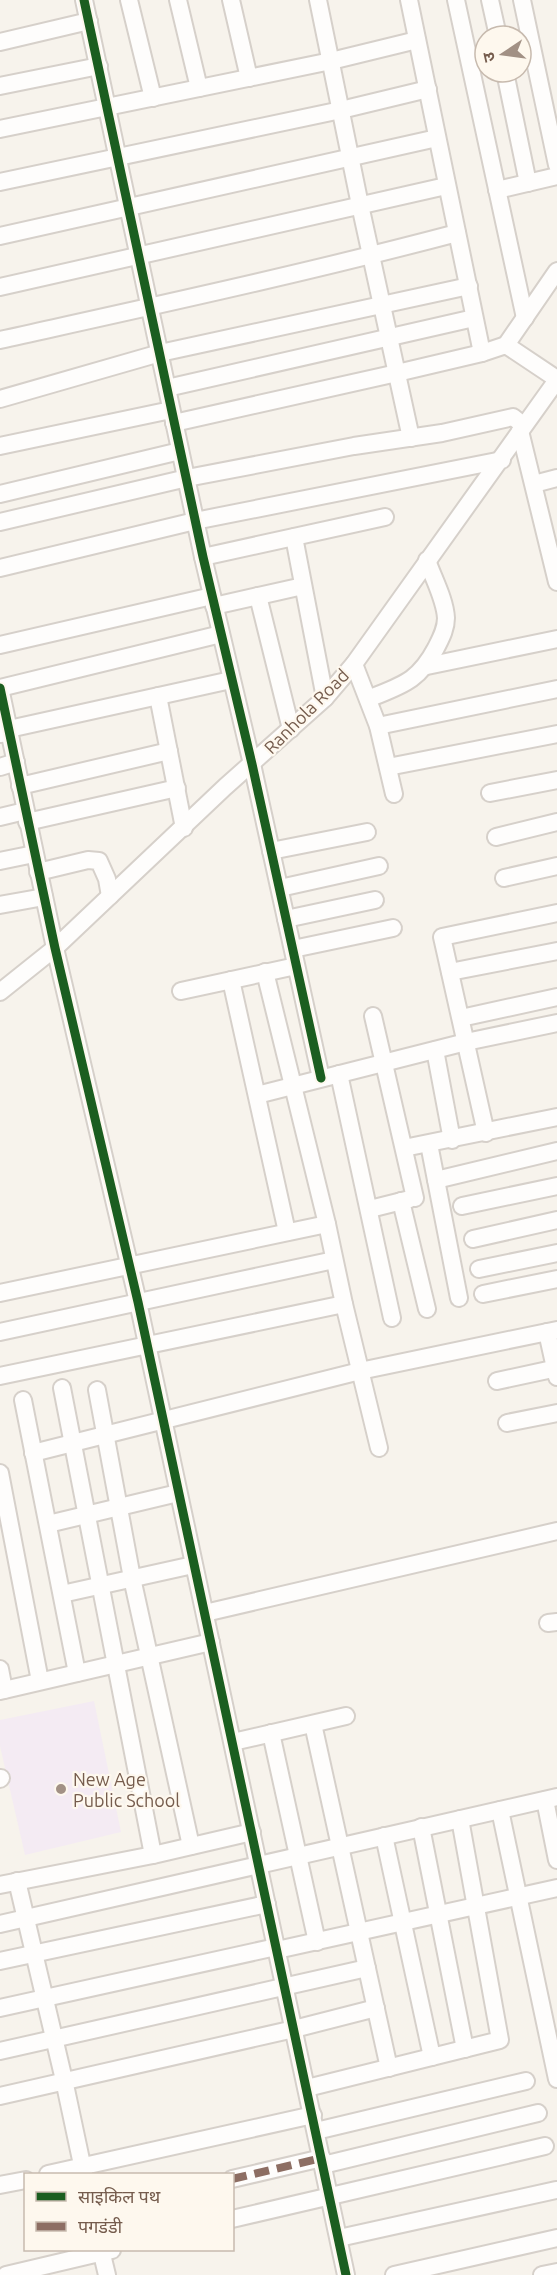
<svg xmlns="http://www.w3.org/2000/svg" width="557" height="2275" font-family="Ubuntu,'Noto Sans Devanagari',sans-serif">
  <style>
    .education { fill: #f4ebf3 }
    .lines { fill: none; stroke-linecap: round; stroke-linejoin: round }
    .minor-casing { stroke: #d6d0ca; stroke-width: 20 }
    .minor { stroke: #fefdfc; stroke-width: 16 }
    .quiet { stroke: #8d6e63; stroke-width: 8; stroke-dasharray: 15 8; stroke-linecap: butt }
    .cycleway-casing { stroke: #fef8ee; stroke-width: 13 }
    .cycleway { stroke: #1b5e20; stroke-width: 9 }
    .poi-dot { fill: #a29185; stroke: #fef8ee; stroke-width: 2 }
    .labels { text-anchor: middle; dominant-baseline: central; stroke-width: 4.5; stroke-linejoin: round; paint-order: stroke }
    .street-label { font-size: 18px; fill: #755c4d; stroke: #fef8ee }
    .poi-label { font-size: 18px; fill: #755c4d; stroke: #fef8ee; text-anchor: start }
  </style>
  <rect width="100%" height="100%" fill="#f7f3ec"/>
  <polygon class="education" points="94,1701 121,1832 25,1855 0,1746 0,1720"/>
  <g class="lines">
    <g class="minor-casing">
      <g id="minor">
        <polyline points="84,0 203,557 252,764 321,1078"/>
        <polyline points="129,0 153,98"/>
        <polyline points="178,0 199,88"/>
        <polyline points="231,0 249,78"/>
        <polyline points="318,0 360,205 411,438"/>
        <polyline points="409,0 482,353"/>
        <polyline points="456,0 525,318"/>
        <polyline points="490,0 498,36"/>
        <polyline points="522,0 557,165"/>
        <polyline points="0,42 89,21"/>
        <polyline points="505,72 528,183"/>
        <polyline points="0,86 99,66"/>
        <polyline points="0,129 331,61 417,40"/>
        <polyline points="0,182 341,110 428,89"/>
        <polyline points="497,190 557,176"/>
        <polyline points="0,236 437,138"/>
        <polyline points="0,287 446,186"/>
        <path d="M0,340C153,306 306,273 457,233"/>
        <polyline points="506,345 557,271"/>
        <polyline points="167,388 474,318"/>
        <polyline points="0,399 160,353 469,286"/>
        <polyline points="174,423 397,373 482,353 506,345 557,379"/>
        <polyline points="520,431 557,582"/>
        <polyline points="0,446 171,410"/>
        <polyline points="534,484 557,478"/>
        <polyline points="0,494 180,451"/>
        <polyline points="0,522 187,478 354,446 442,433 513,417 523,425"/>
        <polyline points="294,537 325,698"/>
        <polyline points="203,557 385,517"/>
        <polyline points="0,568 195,521 502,460"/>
        <polyline points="258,596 291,729"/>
        <polyline points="214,606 303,586"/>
        <polyline points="0,645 212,596"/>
        <polyline points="354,664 378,726 394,794"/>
        <polyline points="427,666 557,639"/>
        <polyline points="0,688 55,948 138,1302 346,2275"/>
        <polyline points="0,688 221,634"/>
        <polyline points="158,696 184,828"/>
        <path d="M368,699C402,685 418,682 436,648C441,638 446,629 446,618C445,599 433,578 427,560"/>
        <polyline points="378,726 557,689"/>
        <polyline points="1,734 9,729 231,680"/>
        <polyline points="0,767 16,762"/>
        <polyline points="388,767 557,734"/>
        <polyline points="20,786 169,751"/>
        <polyline points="490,793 557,780"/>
        <polyline points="0,817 25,811"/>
        <polyline points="27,822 177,788"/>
        <polyline points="496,837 557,822"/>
        <polyline points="271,851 367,832"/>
        <polyline points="0,861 34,854"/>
        <polyline points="38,872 88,860 99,861 107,879 110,896"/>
        <polyline points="504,878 557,866"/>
        <polyline points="280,888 379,866"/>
        <polyline points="0,905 44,897"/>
        <polyline points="286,919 375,900"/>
        <polyline points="293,949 393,928"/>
        <polyline points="265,972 327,1224 344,1304 379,1448"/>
        <polyline points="450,972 557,951"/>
        <polyline points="231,980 287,1232"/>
        <polyline points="181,991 296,966"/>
        <polyline points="0,992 55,948 225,787 325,698 354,664 557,380"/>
        <polyline points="373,1016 415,1198"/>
        <polyline points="461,1018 557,997"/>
        <polyline points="435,1050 452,1140"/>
        <polyline points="339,1074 392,1318"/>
        <polyline points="257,1095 466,1042 557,1023"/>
        <polyline points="486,1133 442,937 557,913"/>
        <polyline points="429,1144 459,1298"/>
        <polyline points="404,1148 557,1117"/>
        <polyline points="436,1180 557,1151"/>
        <polyline points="401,1201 427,1309"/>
        <polyline points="462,1206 557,1186"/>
        <polyline points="370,1209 410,1199"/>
        <polyline points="473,1239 557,1220"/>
        <polyline points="479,1269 557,1253"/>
        <polyline points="0,1293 327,1224"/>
        <polyline points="483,1294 557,1279"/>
        <polyline points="0,1332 334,1260"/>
        <polyline points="547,1332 557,1377"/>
        <polyline points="0,1376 344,1304"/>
        <polyline points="497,1381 557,1368"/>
        <polyline points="62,1388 153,1855"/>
        <polyline points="97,1390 132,1578 191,1846"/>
        <polyline points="23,1400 77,1673"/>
        <polyline points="507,1423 557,1413"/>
        <polyline points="33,1453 360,1371 557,1330"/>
        <polyline points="0,1473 40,1681"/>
        <polyline points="48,1524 178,1493"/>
        <polyline points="62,1594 193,1565"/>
        <polyline points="205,1613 557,1531"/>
        <polyline points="548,1623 557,1622"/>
        <polyline points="0,1669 4,1690"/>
        <polyline points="0,1691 211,1642"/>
        <polyline points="313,1724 389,2068"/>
        <polyline points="271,1733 317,1942"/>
        <polyline points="233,1742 346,1716"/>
        <polyline points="0,1779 1,1778"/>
        <polyline points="545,1800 557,1860"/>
        <polyline points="500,1810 557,2079"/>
        <polyline points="421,1827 465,2049"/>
        <polyline points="384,1836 432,2057"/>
        <polyline points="17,1881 64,2080 84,2174"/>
        <polyline points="0,1885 153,1855 252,1832"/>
        <polyline points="0,1924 557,1797"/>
        <polyline points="277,1950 557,1888"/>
        <polyline points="0,1961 267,1904"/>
        <polyline points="0,2008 276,1947"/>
        <polyline points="0,2051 367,1968"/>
        <polyline points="307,2088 500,2040 460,1819"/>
        <polyline points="0,2096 294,2029 376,2008"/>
        <polyline points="316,2131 526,2081"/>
        <polyline points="323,2165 538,2113"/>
        <polyline points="48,2174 313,2115"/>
        <polyline points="232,2179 322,2158"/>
        <polyline points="0,2185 26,2180"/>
        <polyline points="232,2219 545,2146"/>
        <polyline points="339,2238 556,2190"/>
        <polyline points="101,2250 107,2275"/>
        <polyline points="6,2275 112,2250"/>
        <polyline points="394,2275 557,2238"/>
        <polyline points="542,2275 557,2272"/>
      </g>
    </g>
    <use href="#minor" class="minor"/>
    <polyline class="quiet" points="232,2179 322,2158"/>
    <g class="cycleway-casing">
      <g id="cycleway">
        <polyline points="84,0 203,557 252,764 321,1078"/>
        <polyline points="0,688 55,948 138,1302 346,2275"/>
      </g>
    </g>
    <use href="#cycleway" class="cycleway"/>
  </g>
  <circle class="poi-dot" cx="61" cy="1789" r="6"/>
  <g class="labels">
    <g class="street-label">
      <text transform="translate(306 711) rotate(-45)">Ranhola Road</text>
    </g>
    <g class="poi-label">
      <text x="73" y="1779">New Age<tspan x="73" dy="21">Public School</tspan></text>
    </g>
  </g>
  <rect x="24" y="2173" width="210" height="78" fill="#fef8ee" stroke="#c7baae" stroke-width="1.5"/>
  <rect x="36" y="2192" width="30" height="9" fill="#1b5e20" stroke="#c7baae" stroke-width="1.5"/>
  <text x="78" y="2203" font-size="18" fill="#755c4d">साइकिल पथ</text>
  <rect x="36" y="2222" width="30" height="9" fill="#8d6e63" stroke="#c7baae" stroke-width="1.5"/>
  <text x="78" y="2233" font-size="18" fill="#755c4d">पगडंडी</text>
  <g transform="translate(503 54) rotate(257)"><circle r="28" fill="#fef8ee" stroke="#c7baae" stroke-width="1.5"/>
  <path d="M0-4.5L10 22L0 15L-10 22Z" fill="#a29185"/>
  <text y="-9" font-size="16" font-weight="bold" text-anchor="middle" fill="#755c4d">उ</text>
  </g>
</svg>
